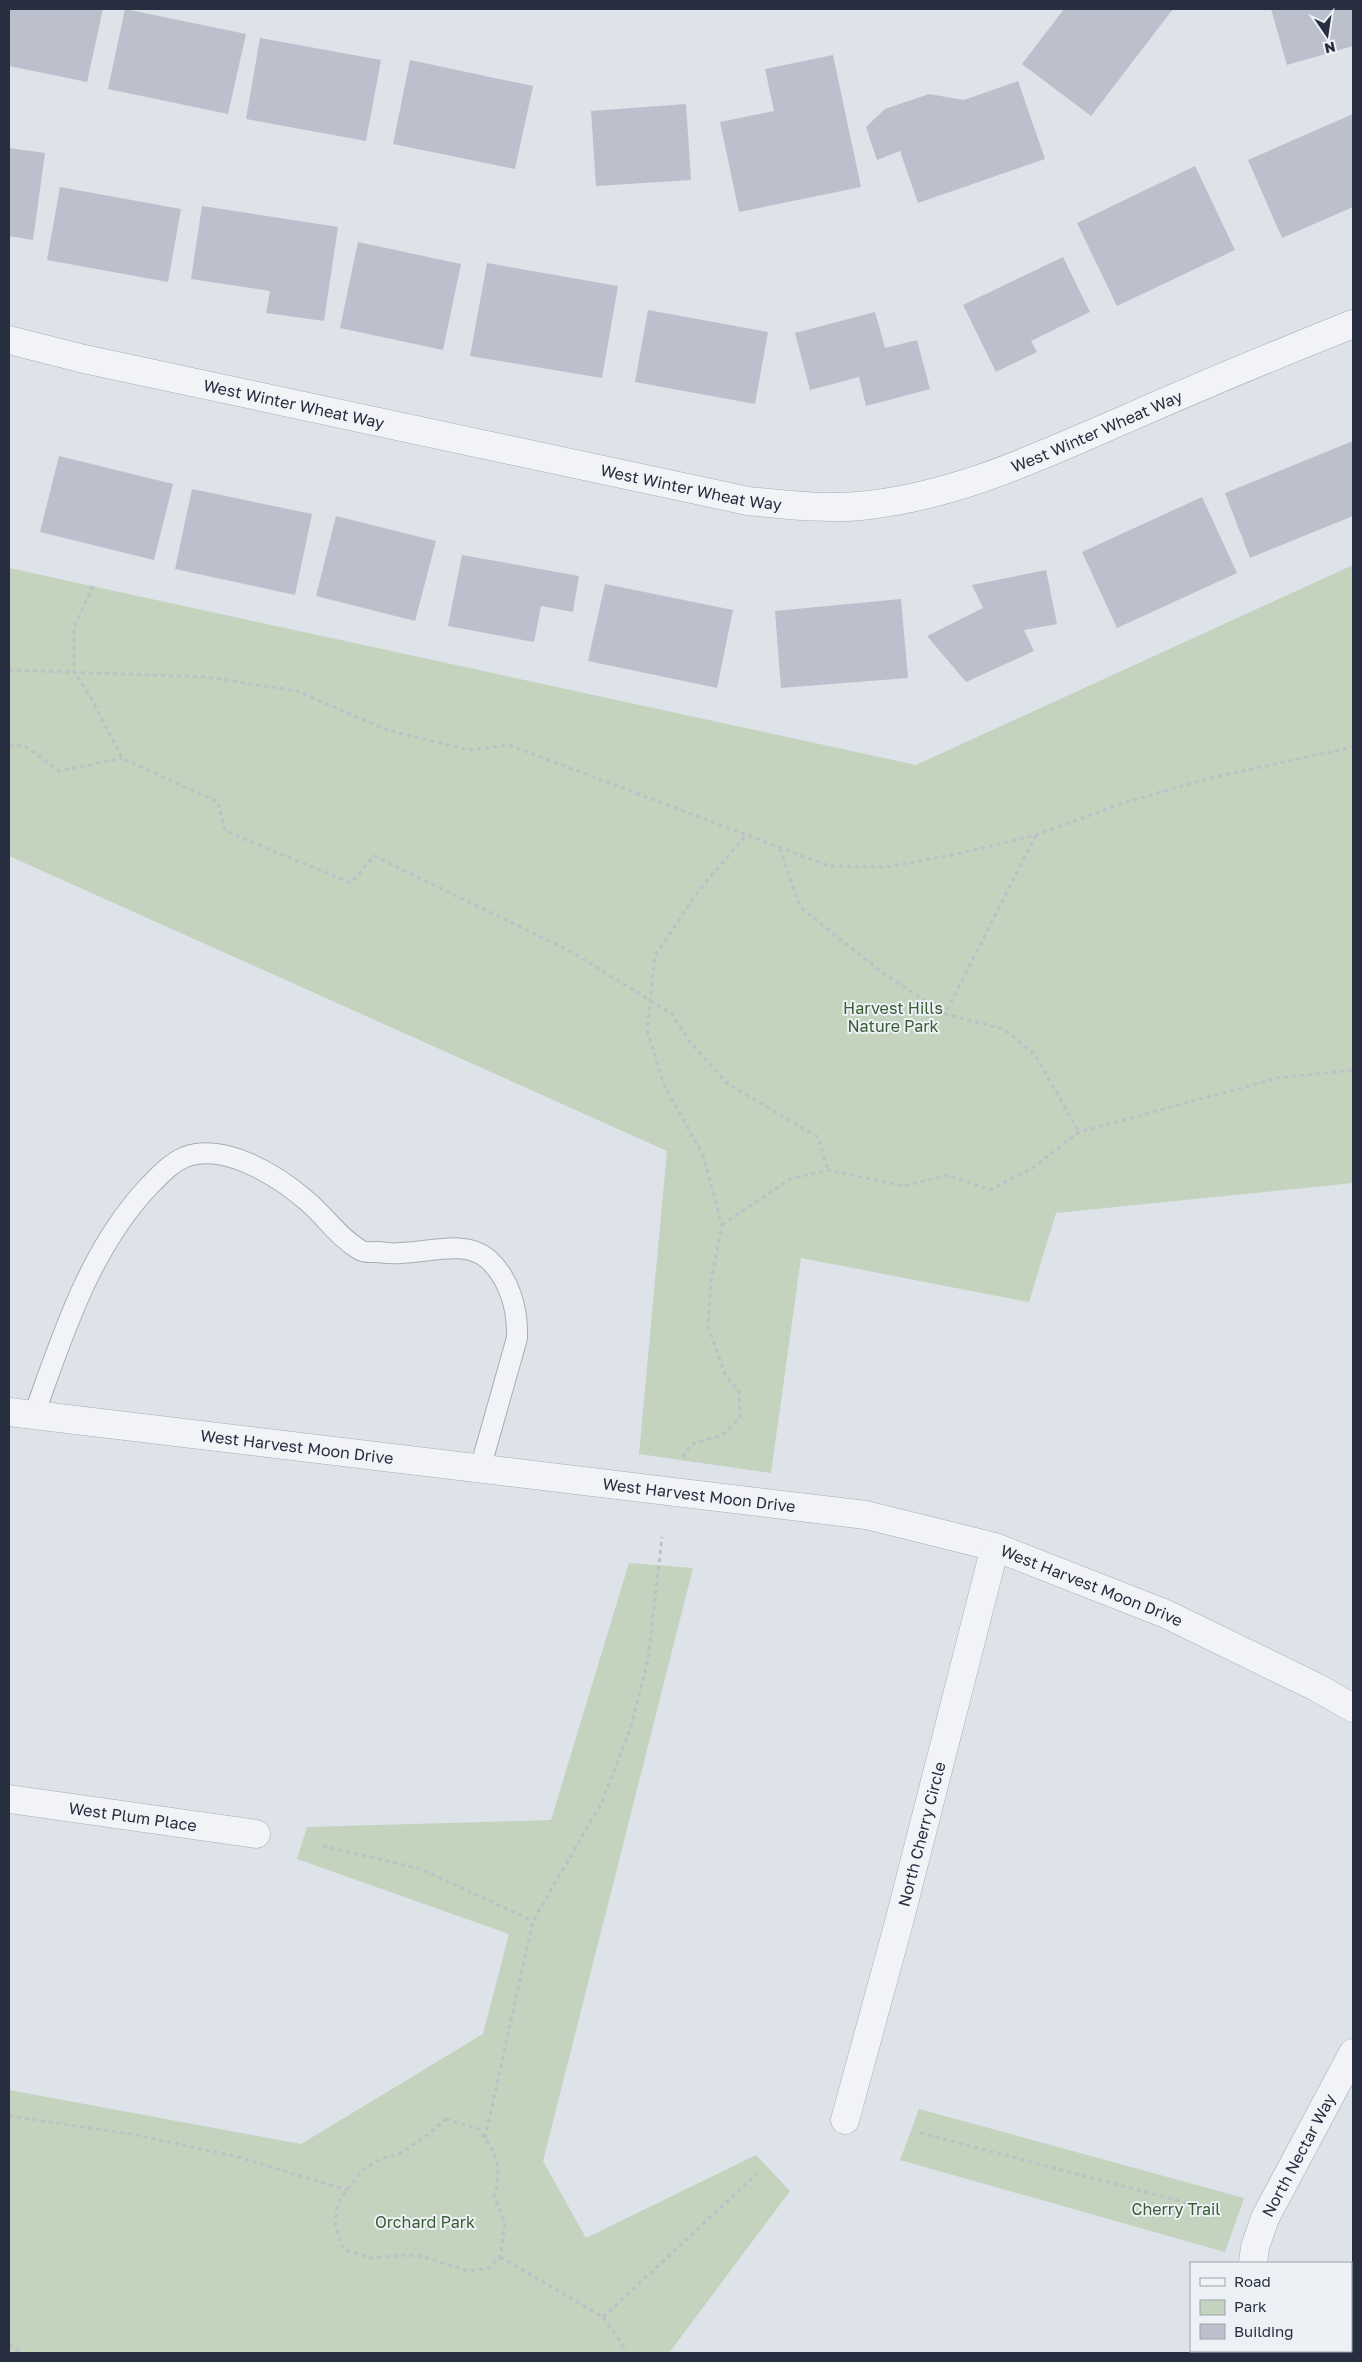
<svg xmlns="http://www.w3.org/2000/svg" width="1362" height="2362" font-family="'Golos Text',sans-serif">
  <style>
    .green { fill: #c3d3be }
    .building { fill: #bbc0cc }
    .lines { fill: none; stroke-linecap: round; stroke-linejoin: round }
    .lane-casing { stroke: #a7acb6; stroke-width: 22 }
    .street-casing { stroke: #a7acb6; stroke-width: 29 }
    .path { stroke: #bcc0c7; stroke-width: 3; stroke-dasharray: 4 4; stroke-linecap: butt }
    .lane { stroke: #f1f3f7; stroke-width: 20 }
    .street { stroke: #f1f3f7; stroke-width: 28 }
    .labels { text-anchor: middle; dominant-baseline: central; stroke-width: 4; stroke-linejoin: round; paint-order: stroke }
    .street-label { font-size: 16px; fill: #262e40; stroke: #edf1f6 }
    .park-label { font-size: 16px; fill: #385d32; stroke: #edf1f6 }
  </style>
  <rect width="100%" height="100%" fill="#dee2e9"/>
  <g class="green">
    <polygon points="1353,565 1353,1183 1056,1213 1029,1302 801,1258 771,1473 639,1454 667,1151 9,856 9,568 916,765"/>
    <polygon points="629,1563 693,1568 543,2161 586,2238 756,2155 790,2191 669,2353 9,2353 9,2090 301,2144 483,2034 509,1934 297,1859 307,1827 551,1820"/>
    <polygon points="919,2109 1244,2198 1225,2252 900,2160"/>
  </g>
  <g class="building">
    <polygon points="9,9 103,9 87,82 9,66"/>
    <polygon points="125,9 246,34 228,114 108,89"/>
    <polygon points="1064,9 1173,9 1091,116 1022,64"/>
    <polygon points="1271,9 1353,9 1353,46 1287,65"/>
    <polygon points="260,38 381,60 366,141 246,119"/>
    <polygon points="833,55 861,187 739,212 720,122 774,111 765,69"/>
    <polygon points="410,60 533,86 515,169 393,144"/>
    <polygon points="1018,81 1045,159 918,203 900,151 877,160 866,127 885,109 929,94 964,100"/>
    <polygon points="686,104 691,180 596,186 591,111"/>
    <polygon points="1353,114 1353,207 1282,238 1248,160"/>
    <polygon points="9,148 45,153 33,240 9,236"/>
    <polygon points="1195,166 1235,250 1117,306 1077,223"/>
    <polygon points="60,187 181,209 168,282 47,260"/>
    <polygon points="202,206 338,227 324,321 266,313 270,291 191,279"/>
    <polygon points="358,242 461,264 443,350 340,328"/>
    <polygon points="1063,257 1090,312 1031,341 1037,352 996,372 963,305"/>
    <polygon points="487,263 618,286 602,378 470,356"/>
    <polygon points="648,310 768,332 755,404 635,382"/>
    <polygon points="875,312 885,348 917,340 930,389 866,406 859,377 810,390 795,333"/>
    <polygon points="1353,441 1353,516 1250,558 1225,493"/>
    <polygon points="59,456 173,484 154,560 40,532"/>
    <polygon points="192,489 312,514 295,595 175,569"/>
    <polygon points="1202,497 1237,573 1117,628 1082,552"/>
    <polygon points="336,516 436,541 415,621 316,596"/>
    <polygon points="462,555 579,576 573,612 541,606 534,642 448,626"/>
    <polygon points="1046,570 1057,624 1024,630 1034,651 966,682 927,636 983,608 972,585"/>
    <polygon points="605,584 733,610 717,688 588,661"/>
    <polygon points="901,599 908,678 781,688 775,611"/>
  </g>
  <g class="lines">
    <g class="lane-casing">
      <path id="lane" d="M34,1415C63,1334 90,1248 150,1185C161,1174 171,1163 185,1157C225,1142 278,1176 307,1201C326,1217 338,1237 360,1250C365,1253 372,1252 378,1252C385,1253 393,1254 400,1253C428,1253 465,1239 488,1259C510,1279 518,1310 517,1338L480,1469"/>
    </g>
    <g class="street-casing">
      <g id="street">
        <path id="s1" d="M9,340L84,359L748,501C788,505 829,510 869,505C962,494 1042,455 1126,419C1201,386 1277,354 1353,324"/>
        <path id="s2" d="M9,1412L866,1515L995,1547L1166,1614L1316,1687L1353,1708"/>
        <path id="s3" d="M9,1799L256,1834"/>
        <path id="s4" d="M845,2120L898,1926L995,1547"/>
        <path id="s5" d="M1253,2263L1255,2247L1265,2218L1353,2053"/>
        <polyline points="1243,2353 1243,2351"/>
      </g>
    </g>
    <g class="path">
      <polyline points="93,586 74,627 74,672 90,696 122,758 218,802 225,831 351,883 374,856 570,951 672,1014 690,1042 728,1084 818,1137 828,1170"/>
      <polyline points="9,670 207,677 297,691 387,730 469,750 509,745 829,866 886,867 962,853 1036,835 1123,803 1210,778 1353,747"/>
      <polyline points="9,745 25,746 59,771 122,758"/>
      <polyline points="1036,835 945,1014 1004,1029 1035,1055 1079,1132"/>
      <polyline points="780,848 800,907 879,970 945,1014"/>
      <polyline points="722,1225 790,1179 828,1170 904,1186 948,1175 990,1190 1034,1167 1079,1132 1278,1078 1353,1070"/>
      <polyline points="683,1457 690,1445 722,1435 740,1418 739,1392 725,1374 708,1326 711,1282 722,1225 703,1155 664,1085 647,1030 655,956 700,889 746,835"/>
      <polyline points="323,1846 421,1869 533,1921"/>
      <polyline points="9,2116 137,2135 238,2157 347,2190"/>
      <path d="M446,2119L479,2129C496,2154 503,2166 494,2196L505,2223L500,2257L489,2268L468,2271L421,2256L406,2255L372,2258L343,2249L335,2223L338,2203L362,2170L381,2159L401,2153L430,2133Z"/>
      <polyline points="920,2133 1214,2210"/>
      <polyline points="485,2138 533,1921 602,1802 631,1727 648,1659 662,1537"/>
      <polyline points="500,2257 603,2317 620,2341 626,2353"/>
      <polyline points="603,2317 757,2174"/>
      <polyline points="9,2345 22,2353"/>
    </g>
    <use href="#lane" class="lane"/>
    <use href="#street" class="street"/>
  </g>
  <g class="labels">
    <g class="street-label">
      <text stroke="none"><textPath href="#s1" startOffset="292">West Winter Wheat Way</textPath></text>
      <text stroke="none"><textPath href="#s1" startOffset="1118">West Winter Wheat Way</textPath></text>
      <text stroke="none"><textPath href="#s1" startOffset="698">West Winter Wheat Way</textPath></text>
      <text stroke="none"><textPath href="#s2" startOffset="290">West Harvest Moon Drive</textPath></text>
      <text stroke="none"><textPath href="#s2" startOffset="695">West Harvest Moon Drive</textPath></text>
      <text stroke="none"><textPath href="#s2" startOffset="1100">West Harvest Moon Drive</textPath></text>
      <text stroke="none"><textPath href="#s3" startOffset="125">West Plum Place</textPath></text>
      <text stroke="none"><textPath href="#s4" startOffset="296">North Cherry Circle</textPath></text>
      <text stroke="none"><textPath href="#s5" startOffset="118">North Nectar Way</textPath></text>
    </g>
    <g class="park-label">
      <text x="893" y="1008">Harvest Hills<tspan x="893" dy="18">Nature Park</tspan></text>
      <text x="1176" y="2209">Cherry Trail</text>
      <text x="425" y="2222">Orchard Park</text>
    </g>
  </g>
  <rect width="1362" height="2362" fill="none" stroke="#262e40" stroke-width="20"/>
  <rect x="1190" y="2262" width="162" height="90" fill="#edf1f6" stroke="#9da3ad"/>
  <rect x="1200" y="2278" width="25" height="8" fill="#f1f3f7" stroke="#9da3ad"/>
  <text x="1234" y="2287" font-size="15" fill="#262e40">Road</text>
  <rect x="1200" y="2300" width="25" height="15" fill="#c3d3be" stroke="#9da3ad"/>
  <text x="1234" y="2312" font-size="15" fill="#262e40">Park</text>
  <rect x="1200" y="2324" width="25" height="15" fill="#bbc0cc" stroke="#9da3ad"/>
  <text x="1234" y="2337" font-size="15" fill="#262e40">Building</text>
  <g transform="translate(1327 35) rotate(167)" stroke="#edf1f6" stroke-width="4" paint-order="stroke">
  <path d="M0-4L9 19L0 12L-9 19Z" fill="#262e40"/>
  <text y="-8" font-size="14" font-weight="bold" text-anchor="middle" fill="#262e40">N</text>
  </g>
</svg>
